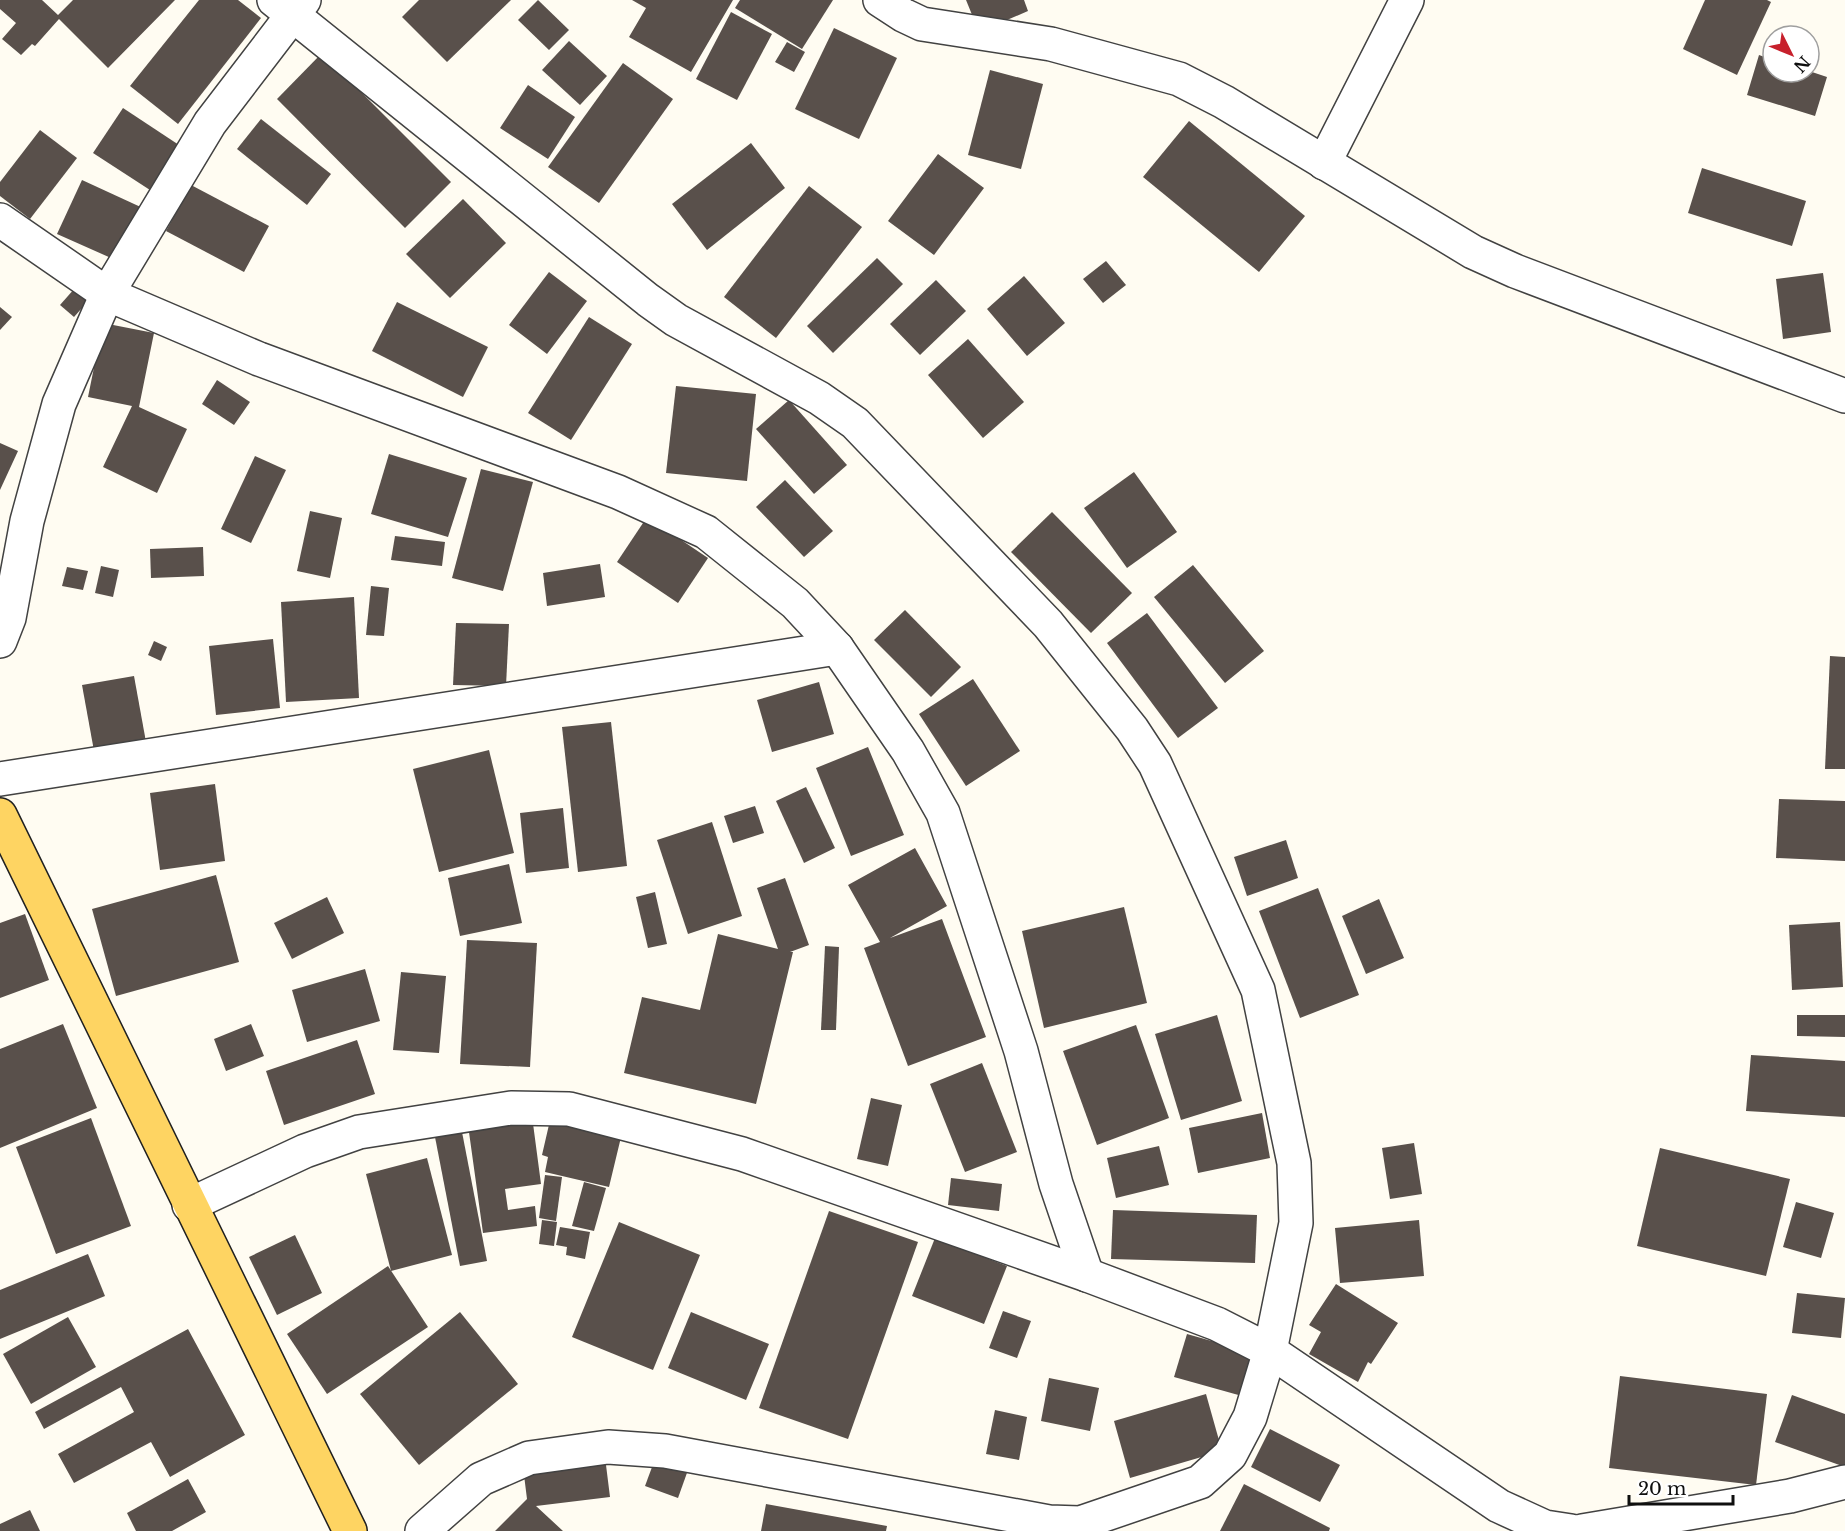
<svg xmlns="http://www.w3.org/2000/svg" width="1845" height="1531" font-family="'Libre Baskerville',serif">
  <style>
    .building { fill: #59504b }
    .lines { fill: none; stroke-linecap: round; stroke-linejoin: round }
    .minor-casing { stroke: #424242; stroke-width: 36 }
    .major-casing { stroke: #202020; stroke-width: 36 }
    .minor { stroke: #fff; stroke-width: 33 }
    .major { stroke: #fed462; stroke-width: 33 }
  </style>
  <rect width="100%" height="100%" fill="#fffcf2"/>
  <g class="building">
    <polygon points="0,0 42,0 58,15 73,0 175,0 108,68 59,19 35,46 32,44 21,55 2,39 16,23 0,9"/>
    <polygon points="199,0 238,0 261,18 178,124 130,86"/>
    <polygon points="419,0 511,0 447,62 402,17"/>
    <polygon points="538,0 569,30 549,50 518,20"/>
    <polygon points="632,0 733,0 691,72 629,37 646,8"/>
    <polygon points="740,0 833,0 802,49 735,8"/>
    <polygon points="966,0 1024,0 1028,11 979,32"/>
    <polygon points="1705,0 1767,0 1771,2 1737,75 1683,49"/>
    <polygon points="731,12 772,34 737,100 696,79"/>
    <polygon points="834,28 897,58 859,139 795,109"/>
    <polygon points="569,41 607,76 580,105 542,70"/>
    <polygon points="787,42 805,52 794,72 775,62"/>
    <polygon points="322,53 451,182 405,228 277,99"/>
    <polygon points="1759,55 1773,60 1773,72 1809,71 1827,77 1815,116 1747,95"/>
    <polygon points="623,63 673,99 599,203 548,167"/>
    <polygon points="990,70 1043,84 1021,169 968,155"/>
    <polygon points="528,85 575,117 548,159 500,128"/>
    <polygon points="123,108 179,145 150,190 93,153"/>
    <polygon points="261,119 331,174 307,205 237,149"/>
    <polygon points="1189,121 1305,216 1259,272 1143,177"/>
    <polygon points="40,130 77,158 30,219 0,196 0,182"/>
    <polygon points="751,143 785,188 707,250 672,204"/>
    <polygon points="938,154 984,188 934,255 888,221"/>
    <polygon points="1702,168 1806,201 1792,246 1688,213"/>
    <polygon points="82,180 145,209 120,262 57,234"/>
    <polygon points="191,185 269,226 244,272 166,231"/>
    <polygon points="809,186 862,227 776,338 724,297"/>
    <polygon points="463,199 506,243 450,298 406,254"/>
    <polygon points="877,258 903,284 833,353 807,326"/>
    <polygon points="1106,261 1126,285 1103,303 1083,279"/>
    <polygon points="549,272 587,301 547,354 509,325"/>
    <polygon points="1823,273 1831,332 1783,339 1776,279"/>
    <polygon points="1024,276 1065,323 1027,356 987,309"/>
    <polygon points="936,280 966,311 920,355 890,324"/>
    <polygon points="75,288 90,299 74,317 60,305"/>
    <polygon points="397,302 488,347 463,397 372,351"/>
    <polygon points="0,307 12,317 0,330"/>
    <polygon points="589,317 632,344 571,440 528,413"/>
    <polygon points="103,323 154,333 139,407 187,429 157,493 103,467 132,406 88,397"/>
    <polygon points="968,339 1024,402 983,438 928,375"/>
    <polygon points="217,380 250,402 234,425 202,404"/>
    <polygon points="676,386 756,394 747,481 666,473"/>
    <polygon points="789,400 847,465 814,494 756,429"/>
    <polygon points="0,443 18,451 0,490"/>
    <polygon points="389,454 467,478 448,537 371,514"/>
    <polygon points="255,456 286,470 251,543 221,529"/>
    <polygon points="481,469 533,482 503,591 452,578"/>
    <polygon points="1134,472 1177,532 1127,568 1084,508"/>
    <polygon points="785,480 833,531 804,557 756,507"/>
    <polygon points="310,511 342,518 330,578 297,571"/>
    <polygon points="1052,512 1132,593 1091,633 1011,552"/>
    <polygon points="647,517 708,558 678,603 617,562"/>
    <polygon points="395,536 445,542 442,566 391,560"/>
    <polygon points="203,547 204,576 151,578 150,549"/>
    <polygon points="600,564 605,597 547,606 543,573"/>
    <polygon points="1193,565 1264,651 1225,683 1154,597"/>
    <polygon points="101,566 119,570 113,597 95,593"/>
    <polygon points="67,567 88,571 83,590 62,586"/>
    <polygon points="371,586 389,588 384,636 366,635"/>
    <polygon points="354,597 359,698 286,702 281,602"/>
    <polygon points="905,610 961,667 931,697 874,640"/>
    <polygon points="1147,613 1218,708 1178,738 1107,643"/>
    <polygon points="456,623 509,624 506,686 453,685"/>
    <polygon points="273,639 280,708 216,715 209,646"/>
    <polygon points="154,641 167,647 161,661 148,655"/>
    <polygon points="1830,656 1845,657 1845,769 1825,769"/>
    <polygon points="134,676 146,742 94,751 82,685"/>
    <polygon points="973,679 1020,751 966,786 919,714"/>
    <polygon points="819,682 834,734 772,752 757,700"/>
    <polygon points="611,722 627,866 578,872 562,727"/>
    <polygon points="868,747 904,835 851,856 816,768"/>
    <polygon points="489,750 514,853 439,872 413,769"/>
    <polygon points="215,784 225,861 160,870 150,793"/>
    <polygon points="806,787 835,848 804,863 776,801"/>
    <polygon points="1779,799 1845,801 1845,861 1776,858"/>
    <polygon points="755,806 764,833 733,843 724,816"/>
    <polygon points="563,808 569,868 526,873 520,813"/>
    <polygon points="712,822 742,916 688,934 657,840"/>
    <polygon points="1286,840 1298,878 1247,896 1234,857"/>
    <polygon points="915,848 947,906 890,938 942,919 986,1037 908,1066 864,948 880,942 848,885"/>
    <polygon points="509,864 522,923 460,936 448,878"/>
    <polygon points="216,875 239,962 116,996 92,909"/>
    <polygon points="785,878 809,945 790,952 793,952 756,1104 624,1073 642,997 700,1010 718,934 778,949 757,888"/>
    <polygon points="1318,888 1359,995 1300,1018 1259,911"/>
    <polygon points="655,892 667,944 648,948 636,897"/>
    <polygon points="327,897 344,933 292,959 274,923"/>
    <polygon points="1379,899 1404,958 1366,974 1342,916"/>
    <polygon points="1124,907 1147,1003 1044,1028 1022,931"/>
    <polygon points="25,914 49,980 0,998 0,923"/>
    <polygon points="1840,922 1843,987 1792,990 1789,925"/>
    <polygon points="467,940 537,943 530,1067 460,1064"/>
    <polygon points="825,946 839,947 836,1030 821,1030"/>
    <polygon points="365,969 380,1021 307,1042 292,990"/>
    <polygon points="401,972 446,976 439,1053 393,1050"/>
    <polygon points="1217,1015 1242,1101 1181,1120 1155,1034"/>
    <polygon points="1797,1015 1845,1015 1845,1037 1797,1036"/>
    <polygon points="63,1024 97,1108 0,1148 0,1049"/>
    <polygon points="251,1024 264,1056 226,1071 214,1039"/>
    <polygon points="1136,1025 1169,1118 1097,1145 1063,1051"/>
    <polygon points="357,1040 375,1094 284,1125 266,1071"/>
    <polygon points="1751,1055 1845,1061 1845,1117 1746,1111"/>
    <polygon points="982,1063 1017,1152 965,1172 930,1084"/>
    <polygon points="871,1098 902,1105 888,1166 857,1159"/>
    <polygon points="1262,1113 1270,1158 1198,1173 1189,1128"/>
    <polygon points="532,1116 541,1184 505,1189 508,1210 535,1206 537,1226 483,1233 468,1125"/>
    <polygon points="551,1116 622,1133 609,1187 545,1172 548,1157 542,1155"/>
    <polygon points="91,1118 131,1226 56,1254 16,1147"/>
    <polygon points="462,1132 487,1261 460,1266 435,1137"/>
    <polygon points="1414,1143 1422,1194 1390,1199 1382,1148"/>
    <polygon points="1159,1146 1169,1185 1116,1198 1107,1158"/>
    <polygon points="1660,1148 1790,1179 1766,1276 1637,1246"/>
    <polygon points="427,1158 452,1255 391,1271 366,1174"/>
    <polygon points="545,1175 562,1177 556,1221 539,1218"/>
    <polygon points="951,1178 1002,1184 999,1211 948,1205"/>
    <polygon points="584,1182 606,1188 594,1231 572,1226"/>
    <polygon points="1796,1202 1834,1213 1821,1258 1783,1247"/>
    <polygon points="1113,1210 1257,1215 1255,1263 1111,1259"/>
    <polygon points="829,1211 918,1242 848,1439 759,1408"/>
    <polygon points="542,1220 557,1222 554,1246 539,1244"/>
    <polygon points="1419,1220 1424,1276 1340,1283 1335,1228"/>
    <polygon points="619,1222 700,1255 653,1370 572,1337"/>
    <polygon points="560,1227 590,1232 585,1259 566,1255 567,1247 556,1245"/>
    <polygon points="295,1235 322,1293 277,1315 249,1257"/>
    <polygon points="935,1238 1007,1266 984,1324 912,1296"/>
    <polygon points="88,1254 105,1296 0,1339 0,1290"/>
    <polygon points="388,1266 428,1327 327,1394 287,1334"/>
    <polygon points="1336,1284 1398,1323 1371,1364 1368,1362 1358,1382 1309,1354 1321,1332 1309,1325"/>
    <polygon points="1797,1293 1845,1298 1841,1338 1792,1333"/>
    <polygon points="1003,1311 1031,1321 1017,1358 989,1348"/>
    <polygon points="460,1312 518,1384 419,1465 360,1394"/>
    <polygon points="691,1312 769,1344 746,1400 668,1368"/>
    <polygon points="68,1317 96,1367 31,1404 3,1354"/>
    <polygon points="188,1329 245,1435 170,1477 151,1442 74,1483 58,1454 134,1412 121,1387 44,1429 35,1412"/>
    <polygon points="1187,1334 1254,1353 1242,1396 1174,1377"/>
    <polygon points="1620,1376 1767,1394 1756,1485 1609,1468"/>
    <polygon points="1049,1378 1099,1388 1090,1431 1041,1421"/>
    <polygon points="1206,1394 1222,1451 1130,1478 1114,1421"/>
    <polygon points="1792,1395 1845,1414 1845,1467 1775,1442"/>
    <polygon points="995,1410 1027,1417 1019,1460 986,1454"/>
    <polygon points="1270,1429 1340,1465 1320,1502 1251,1467"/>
    <polygon points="605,1457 610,1497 536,1506 563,1531 495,1531 527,1499 523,1467"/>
    <polygon points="655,1459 688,1470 678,1498 645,1486"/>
    <polygon points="188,1479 206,1512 172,1531 136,1531 127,1513"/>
    <polygon points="1244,1484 1330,1528 1329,1531 1220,1531"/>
    <polygon points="766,1504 887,1526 886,1531 761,1531"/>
    <polygon points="30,1510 40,1531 0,1531 0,1524"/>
  </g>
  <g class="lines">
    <g class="minor-casing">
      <g id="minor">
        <polyline points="274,0 648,300 676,320 819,398 855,423 1048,624 1132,729 1155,764 1258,990 1294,1163 1296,1223 1270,1351 1250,1417 1230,1455 1200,1482 1080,1523 1049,1522 665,1451 608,1447 529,1458 481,1479 422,1531"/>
        <polyline points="880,0 903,15 922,24 1051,44 1179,79 1224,102 1473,252 1515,271 1845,396"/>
        <polyline points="1324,163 1407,0"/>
        <polyline points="0,220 107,294 259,359 618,492 706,532 795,603 837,648 908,751 943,813 1021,1051 1056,1184 1087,1275"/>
        <polyline points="0,641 9,618 27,521 59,404 107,294 210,123 304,0"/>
        <polyline points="0,779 837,648"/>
        <polyline points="189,1205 305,1151 359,1132 511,1108 569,1109 742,1154 1087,1275 1217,1324 1270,1351 1499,1506 1545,1527 1571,1531"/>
        <polyline points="1582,1531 1790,1496 1845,1482"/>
      </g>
    </g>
    <g class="major-casing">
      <polyline id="major" points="0,815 350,1531"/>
    </g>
    <use href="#minor" class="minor"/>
    <use href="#major" class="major"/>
  </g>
  <g transform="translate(1791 54) rotate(133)"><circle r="28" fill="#ffffff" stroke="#9f9f9f" stroke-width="1.5"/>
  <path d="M0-4.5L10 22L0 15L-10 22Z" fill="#c7202c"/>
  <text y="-9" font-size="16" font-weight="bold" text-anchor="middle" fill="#0f0f0f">N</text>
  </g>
  <path d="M1629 1495v9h104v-9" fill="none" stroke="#0f0f0f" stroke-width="3"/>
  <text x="1638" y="1495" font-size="18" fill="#0f0f0f" stroke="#ffffff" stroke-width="4.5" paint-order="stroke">20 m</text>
</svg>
